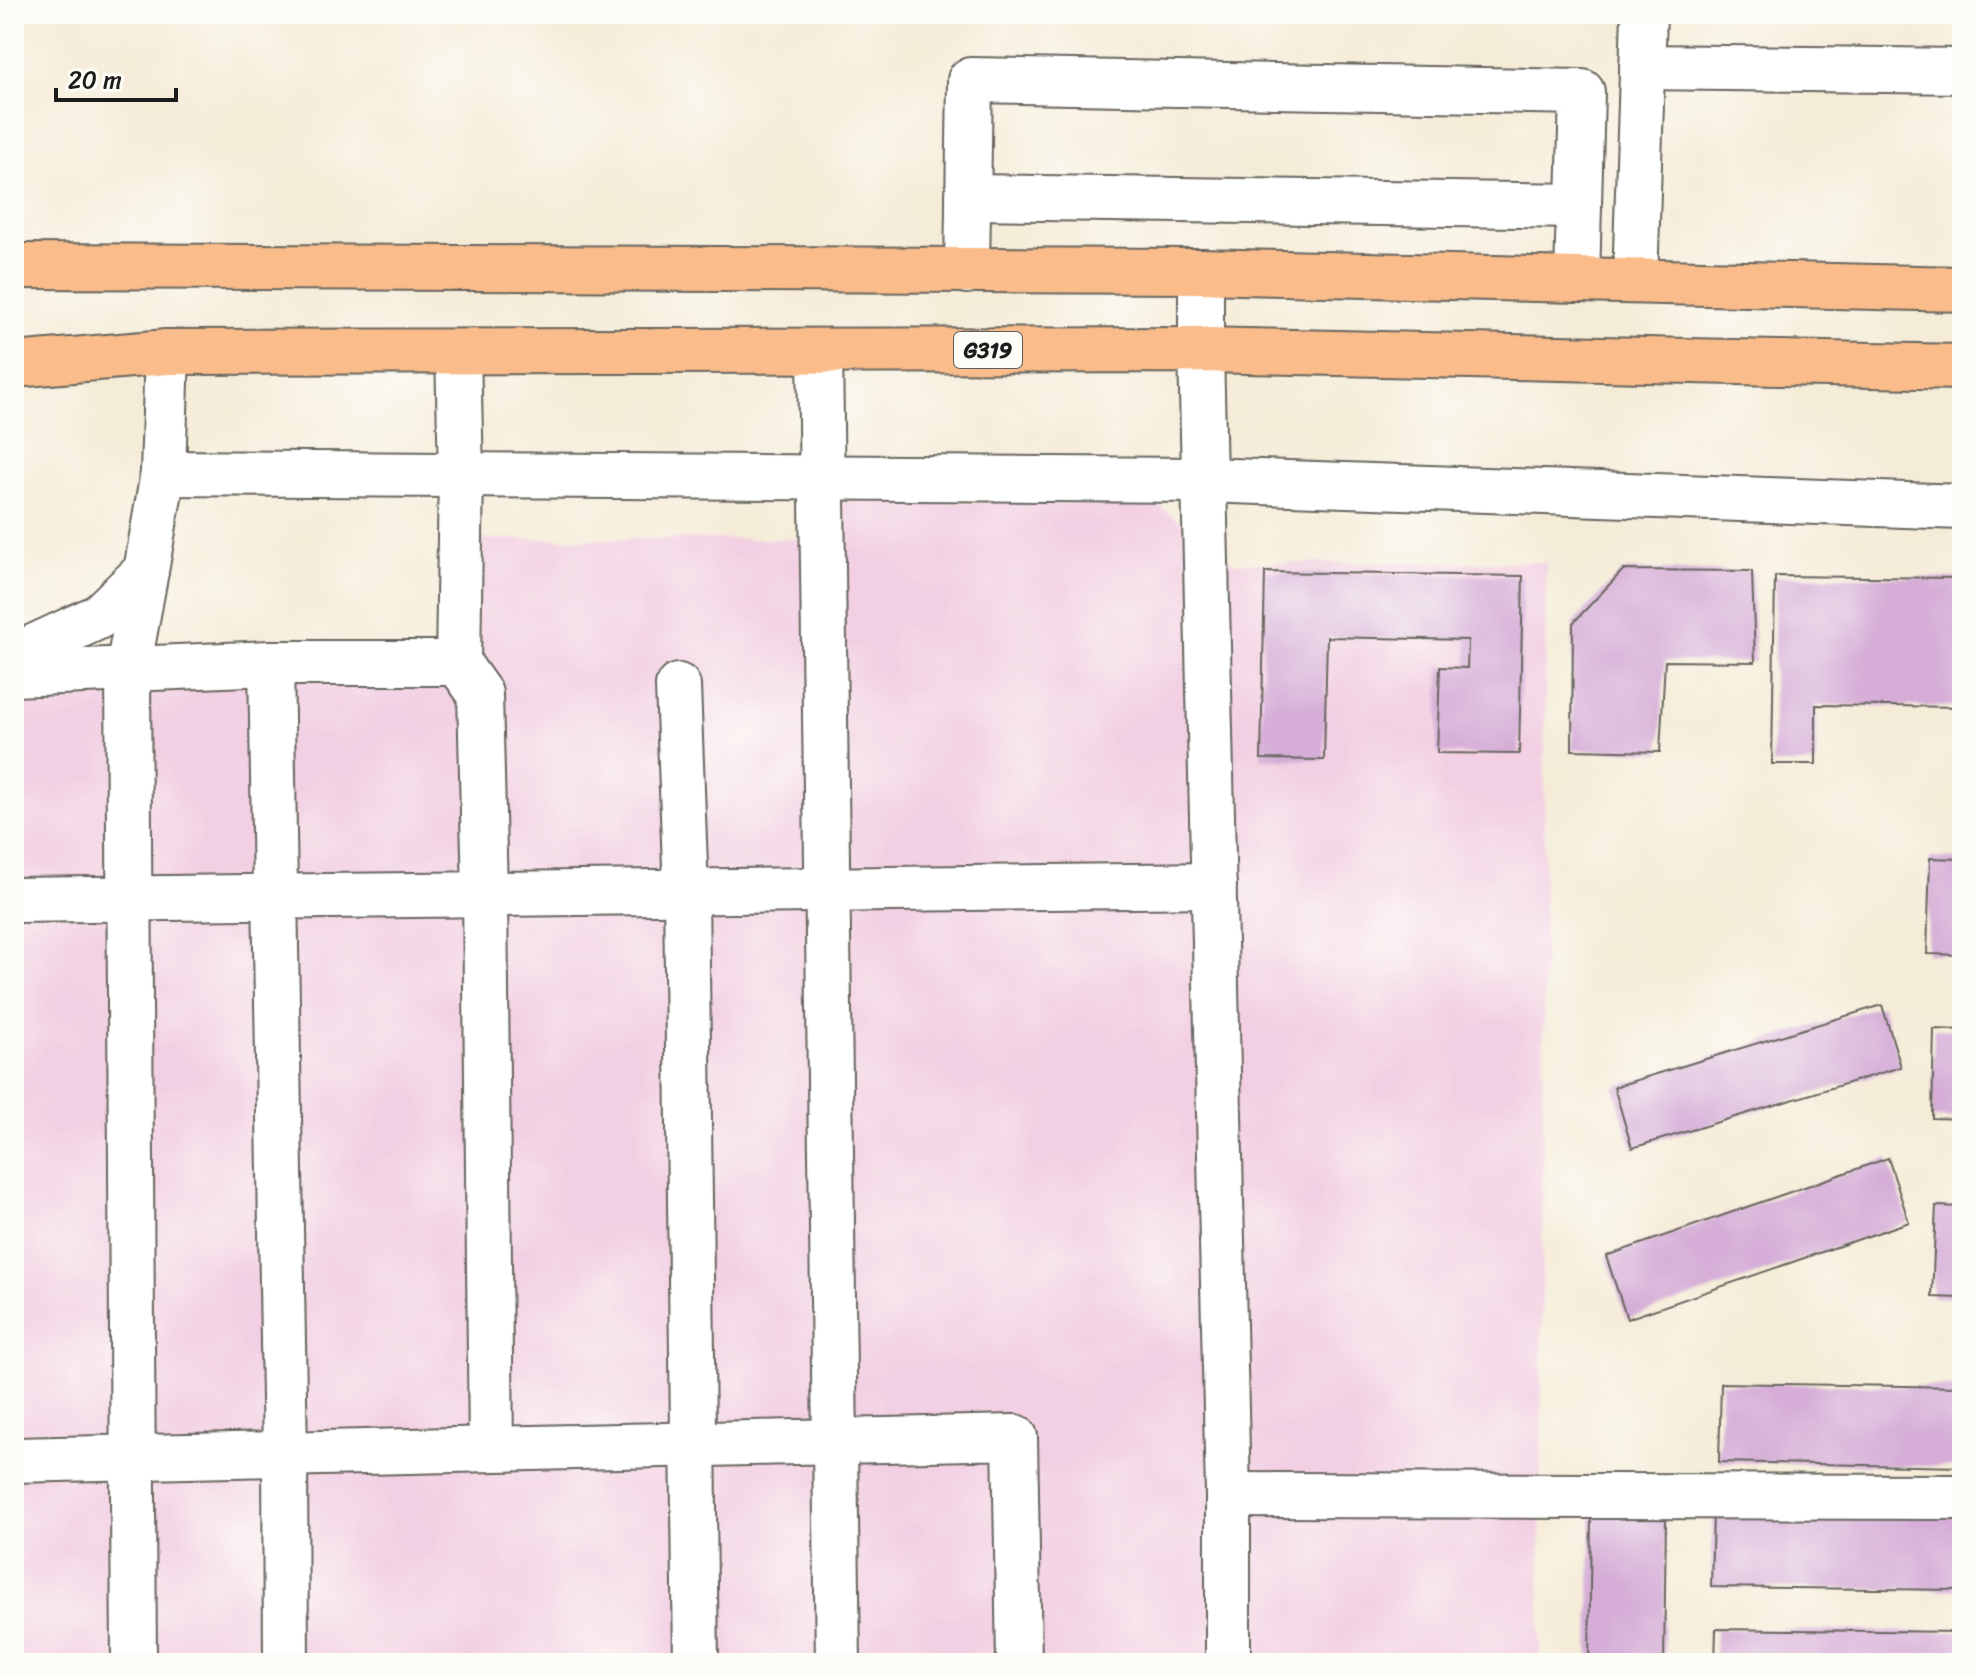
<svg xmlns="http://www.w3.org/2000/svg" width="1976" height="1677" font-family="Sriracha,sans-serif">
  <style>
    .built { fill: #f2cfe2 }
    .building { fill: #d5add7 }
    .lines { fill: none; stroke-linecap: round; stroke-linejoin: round }
    .minor-casing { stroke: #68655e; stroke-width: 48 }
    .major-casing { stroke: #68655e; stroke-width: 48 }
    .minor { stroke: #fff; stroke-width: 44 }
    .major { stroke: #f9bc8a; stroke-width: 44 }
    .labels { text-anchor: middle; dominant-baseline: central; stroke-width: 8; stroke-linejoin: round; paint-order: stroke }
    .shield { fill: #fdfcf7; stroke: #605f5e; stroke-width: 2 }
    .shield-label { font-size: 22px; font-weight: bold; fill: #1c1c1c }
  </style>
  <rect width="100%" height="100%" fill="#fdfcf7"/>
  <filter id="ink" filterUnits="userSpaceOnUse"><feTurbulence type="fractalNoise" baseFrequency=".0125" numOctaves="2"/><feDisplacementMap in="SourceGraphic" scale="16" xChannelSelector="R" yChannelSelector="G"/><feConvolveMatrix kernelMatrix="1 2 1 2 8 2 1 2 1" color-interpolation-filters="sRGB"/></filter>
  <filter id="wash" filterUnits="userSpaceOnUse"><feTurbulence type="fractalNoise" baseFrequency=".006" numOctaves="4" result="noise"/><feDisplacementMap in="SourceGraphic" scale="32" xChannelSelector="R" yChannelSelector="G"/><feGaussianBlur stdDeviation="1.8" result="paint"/><feColorMatrix in="noise" values="0 0 0 0 0 0 0 0 0 0 0 0 0 0 0 0 0 1.4 0 .05"/><feComposite in="paint" operator="in"/></filter>
  <g filter="url(#wash)">
    <rect width="100%" height="100%" fill="#f5ecd8"/>
    <polygon class="built" points="810,501 1157,504 1235,563 1546,562 1540,1663 14,1663 14,688 451,674 451,539 809,539"/>
    <g id="blocks">
      <g class="building">
        <polygon points="1623,570 1752,571 1755,662 1665,661 1660,752 1572,750 1573,623"/>
        <polygon points="1265,572 1523,576 1519,754 1437,753 1440,667 1467,668 1468,640 1327,637 1324,760 1261,759"/>
        <polygon points="1775,576 1962,578 1962,707 1816,705 1816,764 1772,764"/>
        <polygon points="1930,858 1962,859 1962,955 1927,954"/>
        <polygon points="1882,1005 1901,1067 1632,1148 1614,1087"/>
        <polygon points="1934,1029 1962,1030 1962,1119 1932,1118"/>
        <polygon points="1888,1158 1909,1222 1627,1319 1606,1256"/>
        <polygon points="1936,1206 1962,1207 1962,1298 1932,1297"/>
        <polygon points="1721,1383 1962,1387 1962,1467 1719,1462"/>
        <polygon points="1713,1512 1962,1515 1962,1590 1711,1587"/>
        <polygon points="1591,1515 1666,1516 1664,1663 1589,1663"/>
        <polygon points="1716,1629 1962,1632 1962,1663 1715,1663"/>
      </g>
    </g>
  </g>
  <g filter="url(#ink)">
    <use href="#blocks" fill-opacity="0" stroke="#68655e" stroke-width="2"/>
    <g class="lines">
      <g class="minor-casing">
        <g id="minor">
          <polyline points="1642,67 1962,71"/>
          <polyline points="968,197 1579,206"/>
          <polyline points="967,271 970,80 1582,92 1577,280"/>
          <polyline points="1201,271 1201,350 1228,1495 1228,1663"/>
          <polyline points="1635,281 1644,14"/>
          <polyline points="820,351 838,1663"/>
          <polyline points="458,352 461,475 458,663"/>
          <polyline points="163,473 1204,480 1962,507"/>
          <polyline points="14,656 98,617 146,571 163,473 167,352"/>
          <polyline points="271,663 285,1454 286,1663"/>
          <polyline points="14,674 271,663 458,663 480,694 485,894 491,1449"/>
          <polyline points="678,686 686,892 696,1663"/>
          <polyline points="14,900 1214,885"/>
          <polyline points="14,1460 1015,1437 1019,1663"/>
          <polyline points="1228,1495 1962,1497"/>
          <polyline points="134,1663 128,669 146,571"/>
        </g>
      </g>
      <g class="major-casing">
        <g id="major">
          <polyline points="14,266 1201,271 1962,289"/>
          <polyline points="14,365 167,352 1201,350 1962,367"/>
        </g>
      </g>
      <use href="#minor" class="minor"/>
      <use href="#major" class="major"/>
    </g>
  </g>
  <g class="labels">
    <rect class="shield" x="954" y="332" width="68" height="36" rx="6"/>
    <g class="shield-label">
      <text x="988" y="350">G319</text>
    </g>
  </g>
  <rect width="1976" height="1677" fill="none" stroke="#fdfcf7" stroke-width="48"/>
  <path d="M56 88v12h120v-12" fill="none" stroke="#1c1c1c" stroke-width="4"/>
  <text x="68" y="88" font-size="24" fill="#1c1c1c" stroke="#fdfcf7" stroke-width="6" paint-order="stroke">20 m</text>
</svg>
